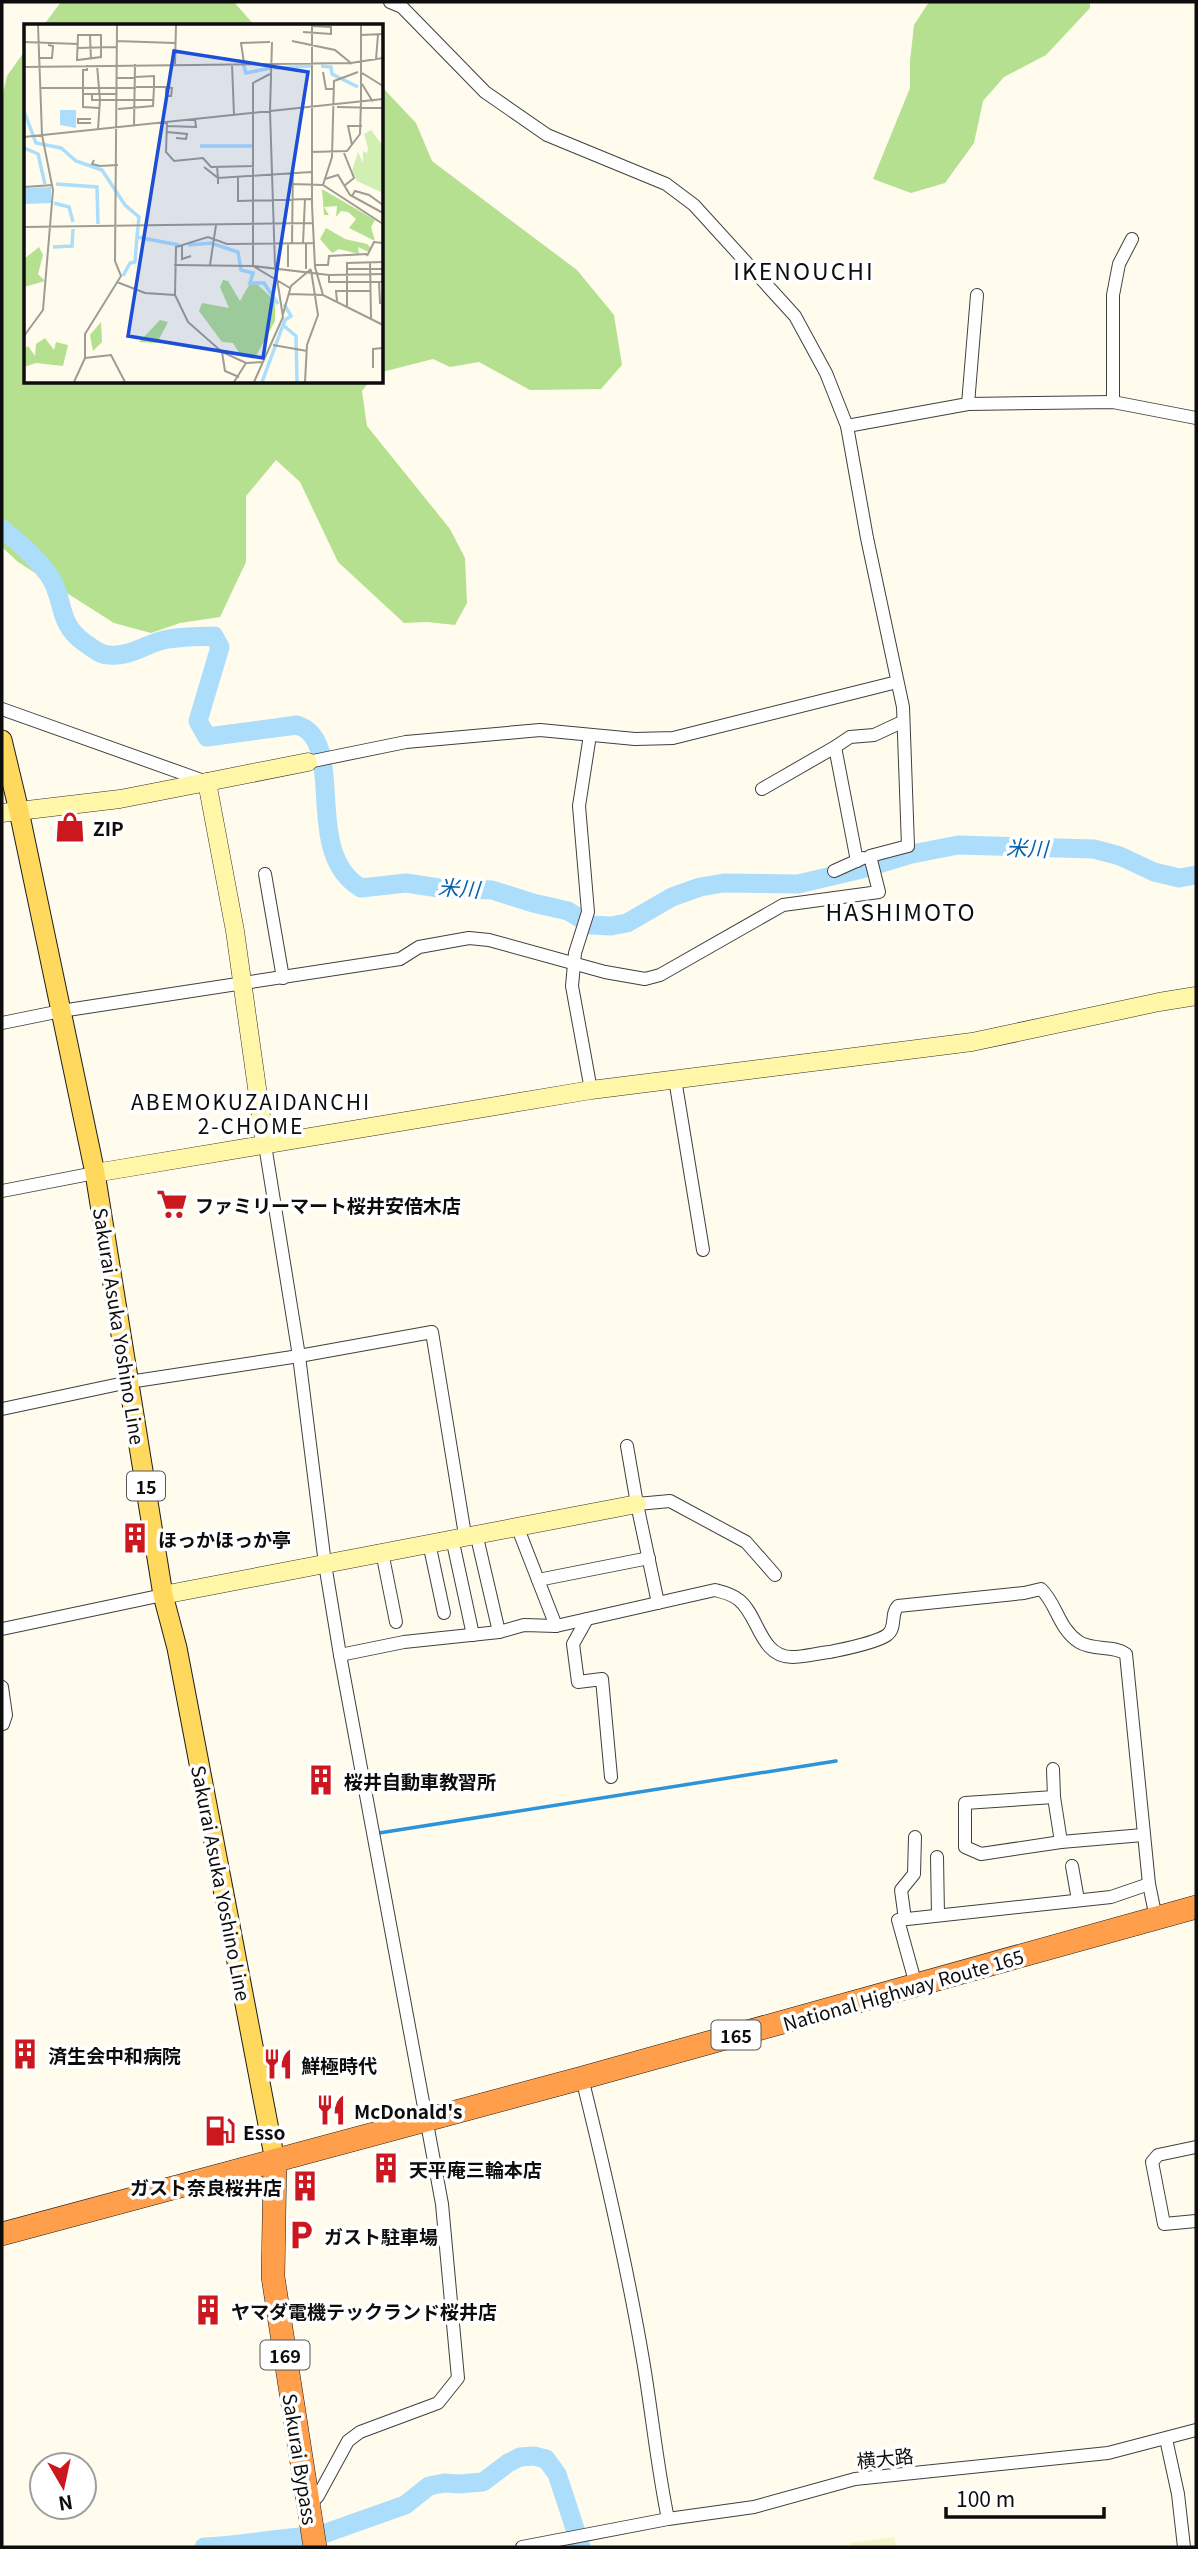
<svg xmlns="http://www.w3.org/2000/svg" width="1198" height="2549" font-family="Georgia,'Noto Sans JP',serif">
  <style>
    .farmland { fill: #f8f5ca }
    .forest { fill: #b4e090 }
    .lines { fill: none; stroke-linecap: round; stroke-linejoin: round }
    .stream { stroke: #2c94db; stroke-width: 3.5 }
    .river { stroke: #acdefc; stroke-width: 19 }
    .street-casing { stroke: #404040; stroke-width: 14 }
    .secondary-casing { stroke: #2f2f2f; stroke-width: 19 }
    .primary-casing { stroke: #1e1e1e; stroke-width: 21 }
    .highway-casing { stroke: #1e1e1e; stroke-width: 24 }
    .street { stroke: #fff; stroke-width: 12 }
    .secondary { stroke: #fff6a8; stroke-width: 18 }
    .primary { stroke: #ffd95d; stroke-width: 19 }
    .highway { stroke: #ff9f4b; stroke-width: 23 }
    .labels { text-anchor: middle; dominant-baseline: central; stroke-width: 7; stroke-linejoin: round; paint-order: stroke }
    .shield { fill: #fff; stroke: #565656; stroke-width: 2 }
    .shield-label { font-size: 18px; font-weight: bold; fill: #0d0d0d }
    .poi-label { font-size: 19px; font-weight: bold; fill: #0d0d0d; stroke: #fff; text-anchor: start }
    .street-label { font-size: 19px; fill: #0d0d0d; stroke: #fff }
    .water-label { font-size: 21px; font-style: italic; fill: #0a64ab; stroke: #fff }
    .neighbourhood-label { font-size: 21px; letter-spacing: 2px; fill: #0d0d0d; stroke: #fff }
    .quarter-label { font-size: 23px; letter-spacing: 2px; fill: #0d0d0d; stroke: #fff }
    .inset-river { fill: none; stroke: #acdefc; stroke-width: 3.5 }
    .inset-road { fill: none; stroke: #9e9c93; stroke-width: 2 }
    .view { fill: #1d4ed8; fill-opacity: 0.15; stroke: #1d4ed8; stroke-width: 3.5 }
    .inset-edge { fill: none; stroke: #0d0d0d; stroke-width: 3.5 }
  </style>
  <rect width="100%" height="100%" fill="#fffced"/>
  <polygon class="farmland" points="895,2537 896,2547 850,2547 850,2543"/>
  <g class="forest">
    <polygon points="61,2 234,2 255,26 43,26"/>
    <polygon points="929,2 1090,2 1090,8 1046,55 1004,77 983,101 974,143 945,183 911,193 873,179 910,88 910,61 914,25"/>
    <polygon points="26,49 26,382 369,382 362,391 367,426 450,529 465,558 467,603 455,625 427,622 404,623 338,562 300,482 276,460 246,496 246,562 220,617 180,623 151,633 114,623 18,562 2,547 2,97 7,76"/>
    <polygon points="382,87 416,123 432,161 577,270 614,315 622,365 601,389 530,390 479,362 450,367 433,359 382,372"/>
  </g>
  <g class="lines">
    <polyline class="stream" points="379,1833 836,1761"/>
    <g class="river">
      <path d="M2,529C19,542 35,556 48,574C66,598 55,622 85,643C92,648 100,655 109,655C128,657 143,646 160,641C177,636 197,637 214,636L220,647L198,721L207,737L297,725C349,741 300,852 361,888L406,883L439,888L492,890L533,903L568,911L591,925L611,926L627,923L672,897L700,887L724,883L798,884L862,869L912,854L958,845L1094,849L1120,856L1154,872L1179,878L1196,875"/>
      <polyline points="326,2533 405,2505 429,2486 444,2483 459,2484 483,2482 508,2463 520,2457 534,2456 546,2459 557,2474 581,2547"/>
      <path d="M204,2547C236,2546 267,2540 299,2537"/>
    </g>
    <g class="street-casing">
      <g id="street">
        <polyline points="1113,402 1113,295 1119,264 1132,239"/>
        <polyline points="968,404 977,295"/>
        <polyline points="847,426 968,404 1113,402 1196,418"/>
        <polyline points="2,709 204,781"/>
        <polyline points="590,735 579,806 588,912 575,953 572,986 591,1090"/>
        <polyline points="835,747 850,737 874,735 902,722"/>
        <polyline points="308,762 406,742 540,730 635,739 673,738 897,682"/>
        <polyline points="762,789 835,747 857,861"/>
        <polyline points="834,871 863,858"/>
        <polyline points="265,874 283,978"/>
        <polyline points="2,1023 61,1011 400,959 419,947 469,938 489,940 605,972 645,979 660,975 783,905 879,892 870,856 908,846 903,707 867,538 847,426 826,373 795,316 694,205 666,184 547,135 485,92 402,7 390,2"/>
        <polyline points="675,1079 703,1250"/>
        <polyline points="265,1145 299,1356 325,1564 340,1655 442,2204 458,2378 438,2403 360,2432 348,2441 318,2496 309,2506"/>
        <polyline points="2,1191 95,1173"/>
        <polyline points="2,1409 129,1382 299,1356 432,1332 465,1535"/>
        <polyline points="627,1446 637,1504 670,1501 746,1542 775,1575"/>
        <polyline points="637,1504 658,1603"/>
        <polyline points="517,1526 556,1626"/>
        <polyline points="476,1533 499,1632"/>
        <polyline points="452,1538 473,1635"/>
        <polyline points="429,1543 444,1613"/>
        <polyline points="382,1552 396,1622"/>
        <polyline points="538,1580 649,1558"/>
        <polyline points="587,1619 573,1644 578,1682 602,1679 611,1777"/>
        <polyline points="2,1629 163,1595"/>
        <path d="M340,1655L404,1642L499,1632L524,1625L556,1626L715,1590C723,1592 732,1594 739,1600C759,1616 760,1657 792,1657C804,1657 818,1653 830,1652C844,1649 876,1643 887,1635C897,1628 890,1614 898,1606L1024,1593L1041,1589C1057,1604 1058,1628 1079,1642C1094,1651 1114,1645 1126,1654L1149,1884L1156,1918"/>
        <polyline points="2,1687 6,1715 3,1724"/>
        <polyline points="1053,1769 1054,1797 1061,1842"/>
        <polyline points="1054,1797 965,1803 965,1847 981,1854 1061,1842 1143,1835"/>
        <polyline points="937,1857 938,1915"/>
        <polyline points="1072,1866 1078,1900"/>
        <polyline points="905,1919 901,1890 914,1874 915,1837"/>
        <polyline points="916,1985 898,1920 1111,1897 1149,1884"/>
        <path d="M582,2078C605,2171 627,2265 643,2360C652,2413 657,2466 668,2519"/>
        <polyline points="1196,2147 1158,2155 1152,2162 1164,2224 1196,2221"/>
        <polyline points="1166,2439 1178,2494 1184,2547"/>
        <polyline points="522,2547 668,2519 754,2507 855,2479 1108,2453 1196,2430"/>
      </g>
    </g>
    <g class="secondary-casing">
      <g id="secondary">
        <polyline points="207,782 308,762"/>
        <polyline points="2,813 120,799 207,782 235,931 265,1145"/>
        <polyline points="95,1173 591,1090 972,1042 1159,1002 1196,996"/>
        <polyline points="163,1595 637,1504"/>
      </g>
    </g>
    <g class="primary-casing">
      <polyline id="primary" points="2,740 19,811 95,1173 163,1595 177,1648 275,2161"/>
    </g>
    <g class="highway-casing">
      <g id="highway">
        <polyline points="275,2161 273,2277 315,2547"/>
        <polyline points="2,2234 582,2078 1196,1907"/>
      </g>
    </g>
    <use href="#street" class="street"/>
    <use href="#secondary" class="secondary"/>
    <use href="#primary" class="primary"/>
    <use href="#highway" class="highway"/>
  </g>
  <defs>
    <g id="shop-bare" transform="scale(2.415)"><path d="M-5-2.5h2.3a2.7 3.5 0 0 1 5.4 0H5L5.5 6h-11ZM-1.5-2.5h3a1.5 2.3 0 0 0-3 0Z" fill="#cb171e" stroke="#fff" stroke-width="2.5" paint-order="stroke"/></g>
    <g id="supermarket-bare" transform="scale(2.415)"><path d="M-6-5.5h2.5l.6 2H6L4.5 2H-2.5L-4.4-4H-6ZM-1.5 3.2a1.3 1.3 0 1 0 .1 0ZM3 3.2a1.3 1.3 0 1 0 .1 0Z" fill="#cb171e" stroke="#fff" stroke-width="2.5" paint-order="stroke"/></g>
    <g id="building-bare" transform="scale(2.415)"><path d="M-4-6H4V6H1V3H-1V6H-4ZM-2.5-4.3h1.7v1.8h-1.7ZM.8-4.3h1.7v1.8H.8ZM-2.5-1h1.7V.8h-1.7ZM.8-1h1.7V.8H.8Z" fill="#cb171e" stroke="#fff" stroke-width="2.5" paint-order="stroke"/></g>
    <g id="restaurant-bare" transform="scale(2.415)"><path d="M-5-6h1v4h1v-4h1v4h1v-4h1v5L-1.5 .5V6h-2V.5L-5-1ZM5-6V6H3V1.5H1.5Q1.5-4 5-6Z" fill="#cb171e" stroke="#fff" stroke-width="2.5" paint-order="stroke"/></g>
    <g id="fuel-bare" transform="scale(2.415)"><path d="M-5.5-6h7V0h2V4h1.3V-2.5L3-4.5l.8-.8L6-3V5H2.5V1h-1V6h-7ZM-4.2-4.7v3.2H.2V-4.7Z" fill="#cb171e" stroke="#fff" stroke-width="2.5" paint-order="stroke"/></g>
    <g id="parking-bare" transform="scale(2.415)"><path d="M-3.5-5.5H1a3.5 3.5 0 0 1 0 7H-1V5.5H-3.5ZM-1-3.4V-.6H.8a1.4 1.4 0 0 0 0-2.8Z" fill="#cb171e" stroke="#fff" stroke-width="2.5" paint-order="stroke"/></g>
  </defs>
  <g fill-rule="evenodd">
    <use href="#shop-bare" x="70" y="827"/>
    <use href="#supermarket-bare" x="172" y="1204"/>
    <use href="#building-bare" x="135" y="1538"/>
    <use href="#building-bare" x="321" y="1780"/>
    <use href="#building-bare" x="25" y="2054"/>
    <use href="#restaurant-bare" x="278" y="2064"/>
    <use href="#restaurant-bare" x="331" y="2110"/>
    <use href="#fuel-bare" x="220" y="2131"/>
    <use href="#building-bare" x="386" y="2168"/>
    <use href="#building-bare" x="305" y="2186"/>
    <use href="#parking-bare" x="301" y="2235"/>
    <use href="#building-bare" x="208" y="2310"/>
  </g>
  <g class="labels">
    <g class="shield">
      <rect x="127" y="1471.5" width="38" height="29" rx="5"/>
      <rect x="711.5" y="2020.5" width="49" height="29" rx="5"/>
      <rect x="260.5" y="2340.5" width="49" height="29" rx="5"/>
    </g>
    <g class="shield-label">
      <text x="146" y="1486">15</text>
      <text x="736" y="2035">165</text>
      <text x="285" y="2355">169</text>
    </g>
    <g class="poi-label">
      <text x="93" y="827">ZIP</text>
      <text x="195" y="1204">ファミリーマート桜井安倍木店</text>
      <text x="158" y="1538">ほっかほっか亭</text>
      <text x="344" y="1780">桜井自動車教習所</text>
      <text x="48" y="2054">済生会中和病院</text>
      <text x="301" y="2064">鮮極時代</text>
      <text x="354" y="2110">McDonald's</text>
      <text x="243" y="2131">Esso</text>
      <text x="409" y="2168">天平庵三輪本店</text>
      <text x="282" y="2186" text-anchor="end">ガスト奈良桜井店</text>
      <text x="324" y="2235">ガスト駐車場</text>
      <text x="231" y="2310">ヤマダ電機テックランド桜井店</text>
    </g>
    <g class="street-label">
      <text transform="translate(120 1326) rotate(81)">Sakurai Asuka Yoshino Line</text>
      <text transform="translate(222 1883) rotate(79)">Sakurai Asuka Yoshino Line</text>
      <text transform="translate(903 1989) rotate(-16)">National Highway Route 165</text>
      <text transform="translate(885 2457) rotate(-6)">横大路</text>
      <text transform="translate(301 2459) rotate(81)">Sakurai Bypass</text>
    </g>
    <g class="water-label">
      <text transform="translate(1027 847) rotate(2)">米川</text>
      <text transform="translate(459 887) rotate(4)">米川</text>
    </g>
    <g class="neighbourhood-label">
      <text x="251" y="1101">ABEMOKUZAIDANCHI<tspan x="251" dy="24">2-CHOME</tspan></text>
    </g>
    <g class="quarter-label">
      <text x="804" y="270">IKENOUCHI</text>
      <text x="901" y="911">HASHIMOTO</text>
    </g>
  </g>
  <g transform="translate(24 24)">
    <rect width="359" height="359" fill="#fffced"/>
    <path d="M347,106L359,122V169L333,157L328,147L334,128L339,139V127L343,129L344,124L340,110Z" fill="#d1eeb3"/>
    <path d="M298,165L351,196L347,203L351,217L325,204L332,195L324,188L317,187L312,193L313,182L300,183L305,191H300ZM302,204L321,215L343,220L348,225L345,228L334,223L335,230L315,225L308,229L296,215ZM15,223L19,231L14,250L21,257L0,263V235ZM199,256L204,257L216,277L225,261L233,260L251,277V297L231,334L217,332L209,319L198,318L175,287L178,279L205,284L196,263ZM136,296L144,298L133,319L115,318ZM77,298L78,318L69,327L66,311ZM21,314L30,326L32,318L44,321L39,342L12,339L0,343L1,324L4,322L11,332L12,320Z" fill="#b4e090"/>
    <path d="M36,86H52V104L36,101ZM27,163V179L0,180V164Z" fill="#acdefc"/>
    <path class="inset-river" d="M219,39L222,49L247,44M297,42L307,43L308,50L334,63M250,44L288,42M0,87L12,119L37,124L52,137L78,146L101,181L115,193L113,213L155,221M176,122H228M0,124L14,130L21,160M32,160L73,163L74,200M30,179L45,183L49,198M164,221L187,219L214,228L217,246L229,249L226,259H240L254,280M29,223L48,222L49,205M99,252L106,239L111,238L113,213M260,302L272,312L273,358M238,358L261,296L267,292L260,280"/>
    <path class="inset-road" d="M288,1V181L291,243L299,271M337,1V77M279,8L307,10V3L288,2M54,11H77V33L53,36ZM66,11L67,36M337,11L359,10M92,17L151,19M268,17L311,26L328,40M0,18L54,20M53,24L92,23M14,34H28L29,22L24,21M352,35L354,11M220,39L217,19L246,18M151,40L152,1M208,40L210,91M63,41V46H59V83L76,84M0,43L327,39L359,34M299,48L302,65H309M338,49L359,62M246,50L229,59V242L305,251L359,250M92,54L130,52V63M338,60L349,78M112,63H142L148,64L147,72H142V63M16,64H112M59,70H92M68,70V76H76L73,41M313,83L359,84M94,85L129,82L130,63M246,87L248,18M67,95H54V99H67M143,98L142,128L150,137L179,134L187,143L230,142M110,102L111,40M143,102L172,103L171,95M74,105L76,76H129M143,108L163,110L162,115L152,114M0,113L359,75M328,121L324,102H338M287,128L323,127L336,110L337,77M70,136L68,140L76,142L94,141M193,142L194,154L287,148M180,143L194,154V160M214,153V177L287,175M301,155L314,151L326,171L359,189M268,160L299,161L359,200M299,161L308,133L310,57L334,48M320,162L330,154L320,129M0,163L29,161M328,172L331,167L345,171L359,181M0,203L289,199M264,219V243M268,219L269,140M279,219L281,175M158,222V235L167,232M343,232L350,218L359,219M346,238L347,294M150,241L229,242L266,264M186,241L192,201M291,241H304L305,232L343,230M282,245V219M323,245H359M305,251V258H359M93,258L121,269L151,271M355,258L356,280M265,270L299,271L359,301M313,277L312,267H347M323,282V239L359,238M259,290L267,262L287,245M0,312L19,286L29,166L18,111L14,1M249,321L283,327M198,328L201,347L215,353M61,334L87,331L101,358M239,338L222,339L198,328L164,298L151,271L152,223L184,213L203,220L290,219M349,344V325L359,324M50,358L61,334V310L97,252L91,237L93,1M210,358L222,339M230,358L259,293L251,242L246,87M281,358L283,321L294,291L287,246"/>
    <path class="view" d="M150,27L284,48L239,334L104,312Z"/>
    <rect width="359" height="359" class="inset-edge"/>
  </g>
  <rect width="1198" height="2549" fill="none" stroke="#0d0d0d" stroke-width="7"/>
  <g transform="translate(63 2486) rotate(171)"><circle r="33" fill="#ffffff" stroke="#9e9e9e" stroke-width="2"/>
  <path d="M0-5L12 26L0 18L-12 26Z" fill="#cb171e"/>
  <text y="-10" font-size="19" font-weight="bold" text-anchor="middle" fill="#0d0d0d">N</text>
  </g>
  <path d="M946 2507v10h158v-10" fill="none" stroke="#0d0d0d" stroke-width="3.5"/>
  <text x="956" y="2507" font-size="21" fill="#0d0d0d" stroke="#ffffff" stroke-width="5" paint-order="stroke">100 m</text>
</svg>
